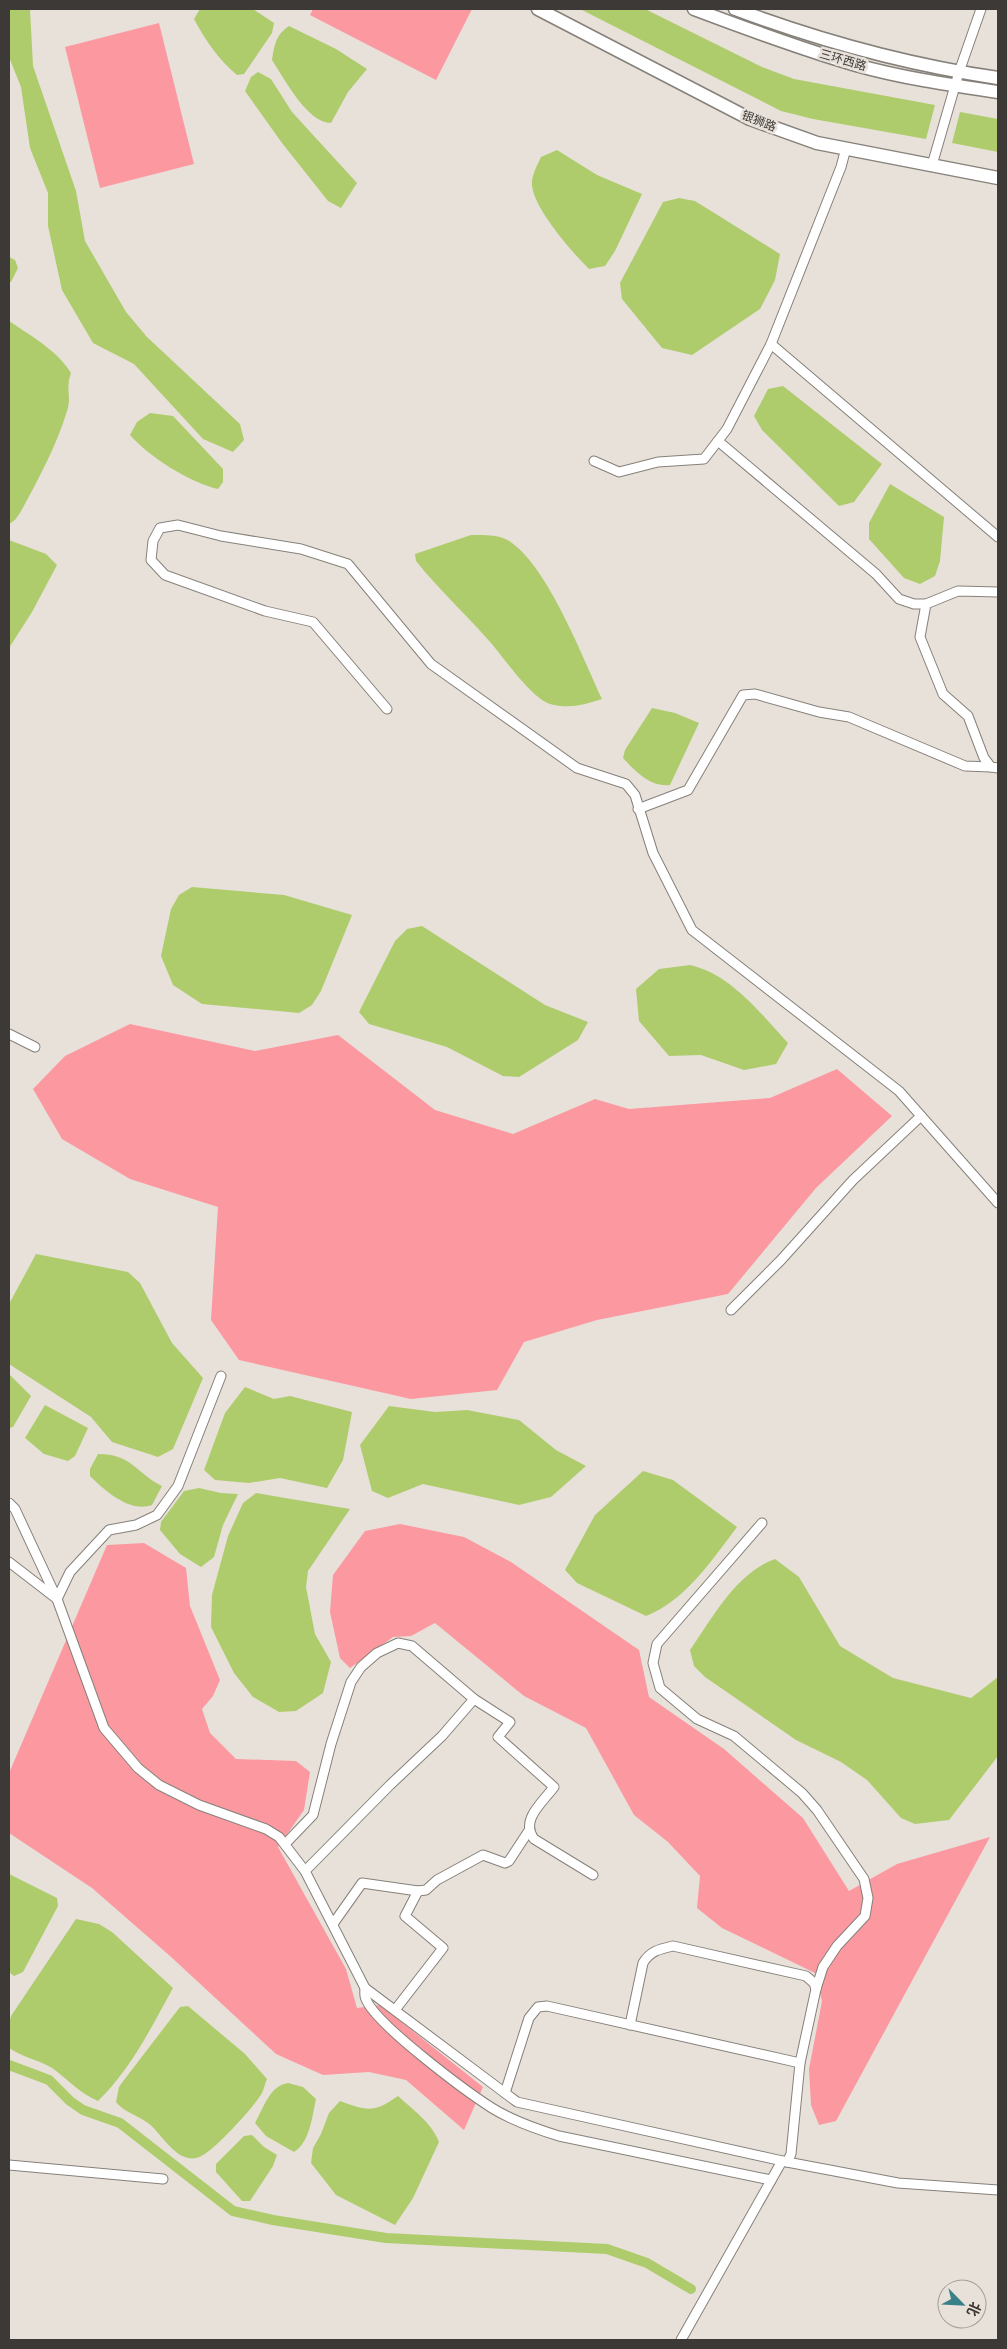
<svg xmlns="http://www.w3.org/2000/svg" width="1007" height="2349" font-family="Rubik,'Noto Sans SC',sans-serif">
  <style>
    .green { fill: #fc98a0 }
    .water { fill: #aecc6c }
    .lines { fill: none; stroke-linecap: round; stroke-linejoin: round }
    .canal { stroke: #aecc6c; stroke-width: 10 }
    .street-casing { stroke: #86807a; stroke-width: 11 }
    .secondary-casing { stroke: #86807a; stroke-width: 15 }
    .street { stroke: #fff; stroke-width: 9 }
    .secondary { stroke: #fff; stroke-width: 12 }
    .labels { text-anchor: middle; dominant-baseline: central; stroke-width: 5; stroke-linejoin: round; paint-order: stroke }
    .street-label { font-size: 12px; fill: #3c3936; stroke: #e8e1da }
  </style>
  <rect width="100%" height="100%" fill="#e8e1da"/>
  <g class="green">
    <polygon points="313,9 472,9 436,80 310,15"/>
    <polygon points="159,23 194,164 100,188 65,47"/>
    <polygon points="130,1024 255,1051 338,1035 435,1110 513,1134 595,1099 629,1109 770,1098 837,1069 892,1116 816,1188 728,1294 597,1320 524,1342 497,1390 411,1399 239,1360 211,1320 218,1207 130,1179 62,1139 33,1089 65,1056"/>
    <polygon points="400,1524 464,1537 511,1562 639,1650 649,1697 724,1749 803,1818 849,1891 897,1864 990,1837 836,2121 819,2125 811,2105 809,2069 822,2001 815,1973 722,1928 697,1908 700,1876 668,1842 634,1815 586,1728 524,1696 435,1623 411,1636 393,1637 350,1668 340,1658 330,1612 333,1575 365,1531"/>
    <polygon points="144,1543 186,1568 190,1606 220,1680 213,1696 202,1709 210,1733 236,1759 296,1761 310,1772 304,1810 278,1847 346,1969 357,2008 380,2005 483,2087 464,2130 406,2080 369,2072 323,2075 276,2054 170,1956 92,1888 9,1833 9,1773 107,1545"/>
  </g>
  <g class="water">
    <polygon points="9,9 30,9 33,66 76,191 85,241 126,312 147,337 240,424 244,440 233,452 203,439 134,364 93,343 62,290 48,226 48,193 30,148 21,87 9,57"/>
    <path d="M200,9H253L274,23L272,33L244,74L237,75C219,60 205,40 194,19Z"/>
    <polygon points="580,9 645,9 762,67 794,79 935,105 926,139 813,119 781,111"/>
    <path d="M289,26L336,49L367,69L348,92L331,123C307,123 284,78 272,60C274,46 276,34 289,26Z"/>
    <polygon points="258,72 271,79 292,112 357,183 341,208 328,201 282,143 245,91 251,77"/>
    <polygon points="960,112 998,119 998,152 952,143"/>
    <path d="M557,150L597,175L642,194L615,251L605,266L589,269C572,252 535,210 532,186C531,176 537,166 541,157Z"/>
    <polygon points="679,198 695,201 780,254 775,280 760,309 692,355 662,348 622,299 620,283 663,202"/>
    <polygon points="9,257 15,260 18,268 11,282 9,282"/>
    <path d="M9,321C31,336 57,350 71,373C65,389 72,396 67,411C56,447 38,480 20,513L15,520L9,524Z"/>
    <polygon points="783,386 882,464 854,502 839,506 762,430 754,416 768,389"/>
    <path d="M150,413L173,416L223,469V482L218,489C190,483 148,456 130,435L137,422Z"/>
    <polygon points="890,484 944,517 940,561 935,576 920,584 904,578 869,539 869,523"/>
    <path d="M471,535C484,535 501,534 512,543C549,570 582,656 602,699C584,705 569,709 550,704C531,698 504,658 491,643C467,615 439,590 416,561L415,554Z"/>
    <polygon points="9,540 46,554 57,565 32,612 9,648"/>
    <path d="M652,708L675,713L699,723L670,785C650,787 636,772 623,758L625,750Z"/>
    <polygon points="192,887 284,895 352,915 321,991 312,1005 299,1013 202,1004 173,985 161,956 171,909 179,895"/>
    <polygon points="422,926 545,1005 588,1022 578,1040 519,1077 503,1076 447,1047 369,1024 359,1012 395,941 407,929"/>
    <path d="M690,965C731,974 761,1014 788,1043L776,1064L744,1070L701,1055L669,1056L639,1021L636,989L659,969Z"/>
    <polygon points="36,1254 128,1272 140,1283 172,1343 203,1378 173,1449 158,1457 112,1442 91,1417 9,1364 9,1304"/>
    <polygon points="9,1374 31,1396 13,1427 9,1428"/>
    <polygon points="245,1387 274,1399 290,1396 352,1412 343,1460 327,1488 280,1478 249,1483 215,1480 204,1470 225,1413"/>
    <polygon points="45,1405 88,1428 75,1456 68,1461 44,1454 25,1438"/>
    <polygon points="389,1406 435,1412 467,1410 519,1420 556,1450 586,1466 551,1497 519,1505 423,1484 388,1498 372,1491 360,1445"/>
    <path d="M98,1454C132,1454 136,1473 162,1486L152,1505C130,1513 105,1491 90,1476V1469Z"/>
    <path d="M643,1471L673,1480L737,1527C712,1560 686,1600 646,1616L577,1583L565,1570L595,1515Z"/>
    <polygon points="199,1488 221,1493 238,1494 223,1525 214,1557 201,1567 180,1554 160,1530 161,1522 184,1491"/>
    <polygon points="256,1493 350,1509 308,1571 306,1587 315,1634 331,1662 323,1693 296,1711 279,1712 253,1697 234,1673 211,1627 212,1595 228,1536 243,1503"/>
    <path d="M775,1559L799,1577L840,1646L893,1678L971,1698L998,1677V1756L949,1820L915,1824L901,1818L867,1780L841,1762L796,1740L705,1677L694,1666L690,1650C713,1617 736,1573 775,1559Z"/>
    <polygon points="9,1874 57,1898 58,1906 23,1972 14,1976 9,1972"/>
    <path d="M76,1919L99,1924L112,1932L173,1988C151,2028 131,2069 98,2101C79,2093 68,2079 52,2068C39,2060 22,2057 9,2048V2023L11,2016Z"/>
    <path d="M188,2006L245,2054L267,2079C265,2083 264,2089 262,2093C254,2107 216,2148 203,2155C199,2158 193,2159 188,2158C171,2154 161,2133 148,2123C137,2115 124,2112 116,2102L119,2087L124,2080L180,2007Z"/>
    <path d="M288,2083L303,2087L316,2099C312,2117 310,2142 294,2152L266,2136L255,2123C263,2109 270,2085 288,2083Z"/>
    <path d="M398,2096C413,2110 431,2122 439,2142L413,2198L395,2225L336,2195L311,2163L313,2148L321,2134L329,2113L340,2101C367,2111 374,2113 398,2096Z"/>
    <polygon points="252,2135 264,2147 277,2155 273,2166 250,2201 242,2201 216,2172 216,2164 244,2136"/>
  </g>
  <g class="lines">
    <polyline class="canal" points="9,2065 49,2080 70,2101 83,2110 120,2123 233,2211 273,2220 386,2238 607,2249 647,2263 691,2289"/>
    <g class="street-casing">
      <g id="street">
        <polyline points="932,165 959,72 981,9"/>
        <polyline points="771,344 998,537"/>
        <polyline points="718,441 876,574 899,599 914,604 926,604 958,591 998,592"/>
        <polyline points="594,461 619,472 658,462 704,459 727,429 771,344 841,167 846,148"/>
        <polyline points="926,604 920,637 943,694 968,716 984,758 991,767 998,768"/>
        <polyline points="387,709 313,622 265,611 165,575 151,560 153,541 160,528 178,525 221,536 301,549 348,564 431,664 577,768 626,784 635,795 653,853 692,930 899,1091 998,1203"/>
        <polyline points="638,809 688,790 743,695 755,694 819,712 849,717 965,766 991,767"/>
        <polyline points="9,1034 35,1047"/>
        <polyline points="731,1310 781,1260 853,1180 921,1116"/>
        <polyline points="9,1503 15,1509 57,1599 104,1728 138,1768 159,1785 199,1805 266,1829 279,1837 305,1871 365,1988 517,2102 787,2162 898,2183 998,2190"/>
        <polyline points="762,1523 657,1644 653,1663 660,1688 697,1719 734,1736 802,1793 817,1810 864,1879 868,1898 865,1916 837,1946 823,1967 816,1989 800,2063 791,2154 787,2162"/>
        <polyline points="9,1562 57,1599 70,1572 109,1530 136,1525 157,1515 178,1486 221,1376"/>
        <path d="M286,1843L313,1815L331,1744L351,1682L361,1667L377,1653L398,1643L412,1646L474,1699L510,1722L498,1737L554,1787C542,1803 520,1820 534,1839L593,1875"/>
        <polyline points="305,1871 390,1785 442,1736 474,1699"/>
        <polyline points="333,1924 362,1883 418,1891 426,1890 437,1880 483,1855 505,1863 509,1861 528,1832"/>
        <path d="M365,1988C365,1991 364,1996 366,1999C375,2024 467,2092 492,2108C513,2121 536,2129 559,2136L771,2180"/>
        <polyline points="395,2010 443,1948 405,1916 418,1891"/>
        <path d="M630,2025L643,1963C650,1951 660,1949 673,1946L806,1976L814,1983L816,1989"/>
        <polyline points="505,2093 529,2018 538,2007 547,2006 800,2063"/>
        <polyline points="9,2165 163,2179"/>
        <polyline points="681,2340 782,2161"/>
      </g>
    </g>
    <g class="secondary-casing">
      <g id="secondary">
        <polyline points="538,9 750,119 817,143 998,178"/>
        <path d="M694,9C747,29 801,49 856,65C902,78 951,85 998,92"/>
        <path d="M735,9C821,41 908,65 998,78"/>
      </g>
    </g>
    <use href="#street" class="street"/>
    <use href="#secondary" class="secondary"/>
  </g>
  <g class="labels">
    <g class="street-label">
      <text transform="translate(843 60) rotate(16)">三环西路</text>
      <text transform="translate(759 121) rotate(22)">银狮路</text>
    </g>
  </g>
  <rect width="1007" height="2349" fill="none" stroke="#3c3936" stroke-width="20"/>
  <g transform="translate(962 2304) rotate(114)"><circle r="24" fill="#e8e1da" stroke="#a39e98"/>
  <path d="M0-4L9 19L0 12L-9 19Z" fill="#398188"/>
  <text y="-8" font-size="14" font-weight="bold" text-anchor="middle" fill="#3c3936">北</text>
  </g>
</svg>
